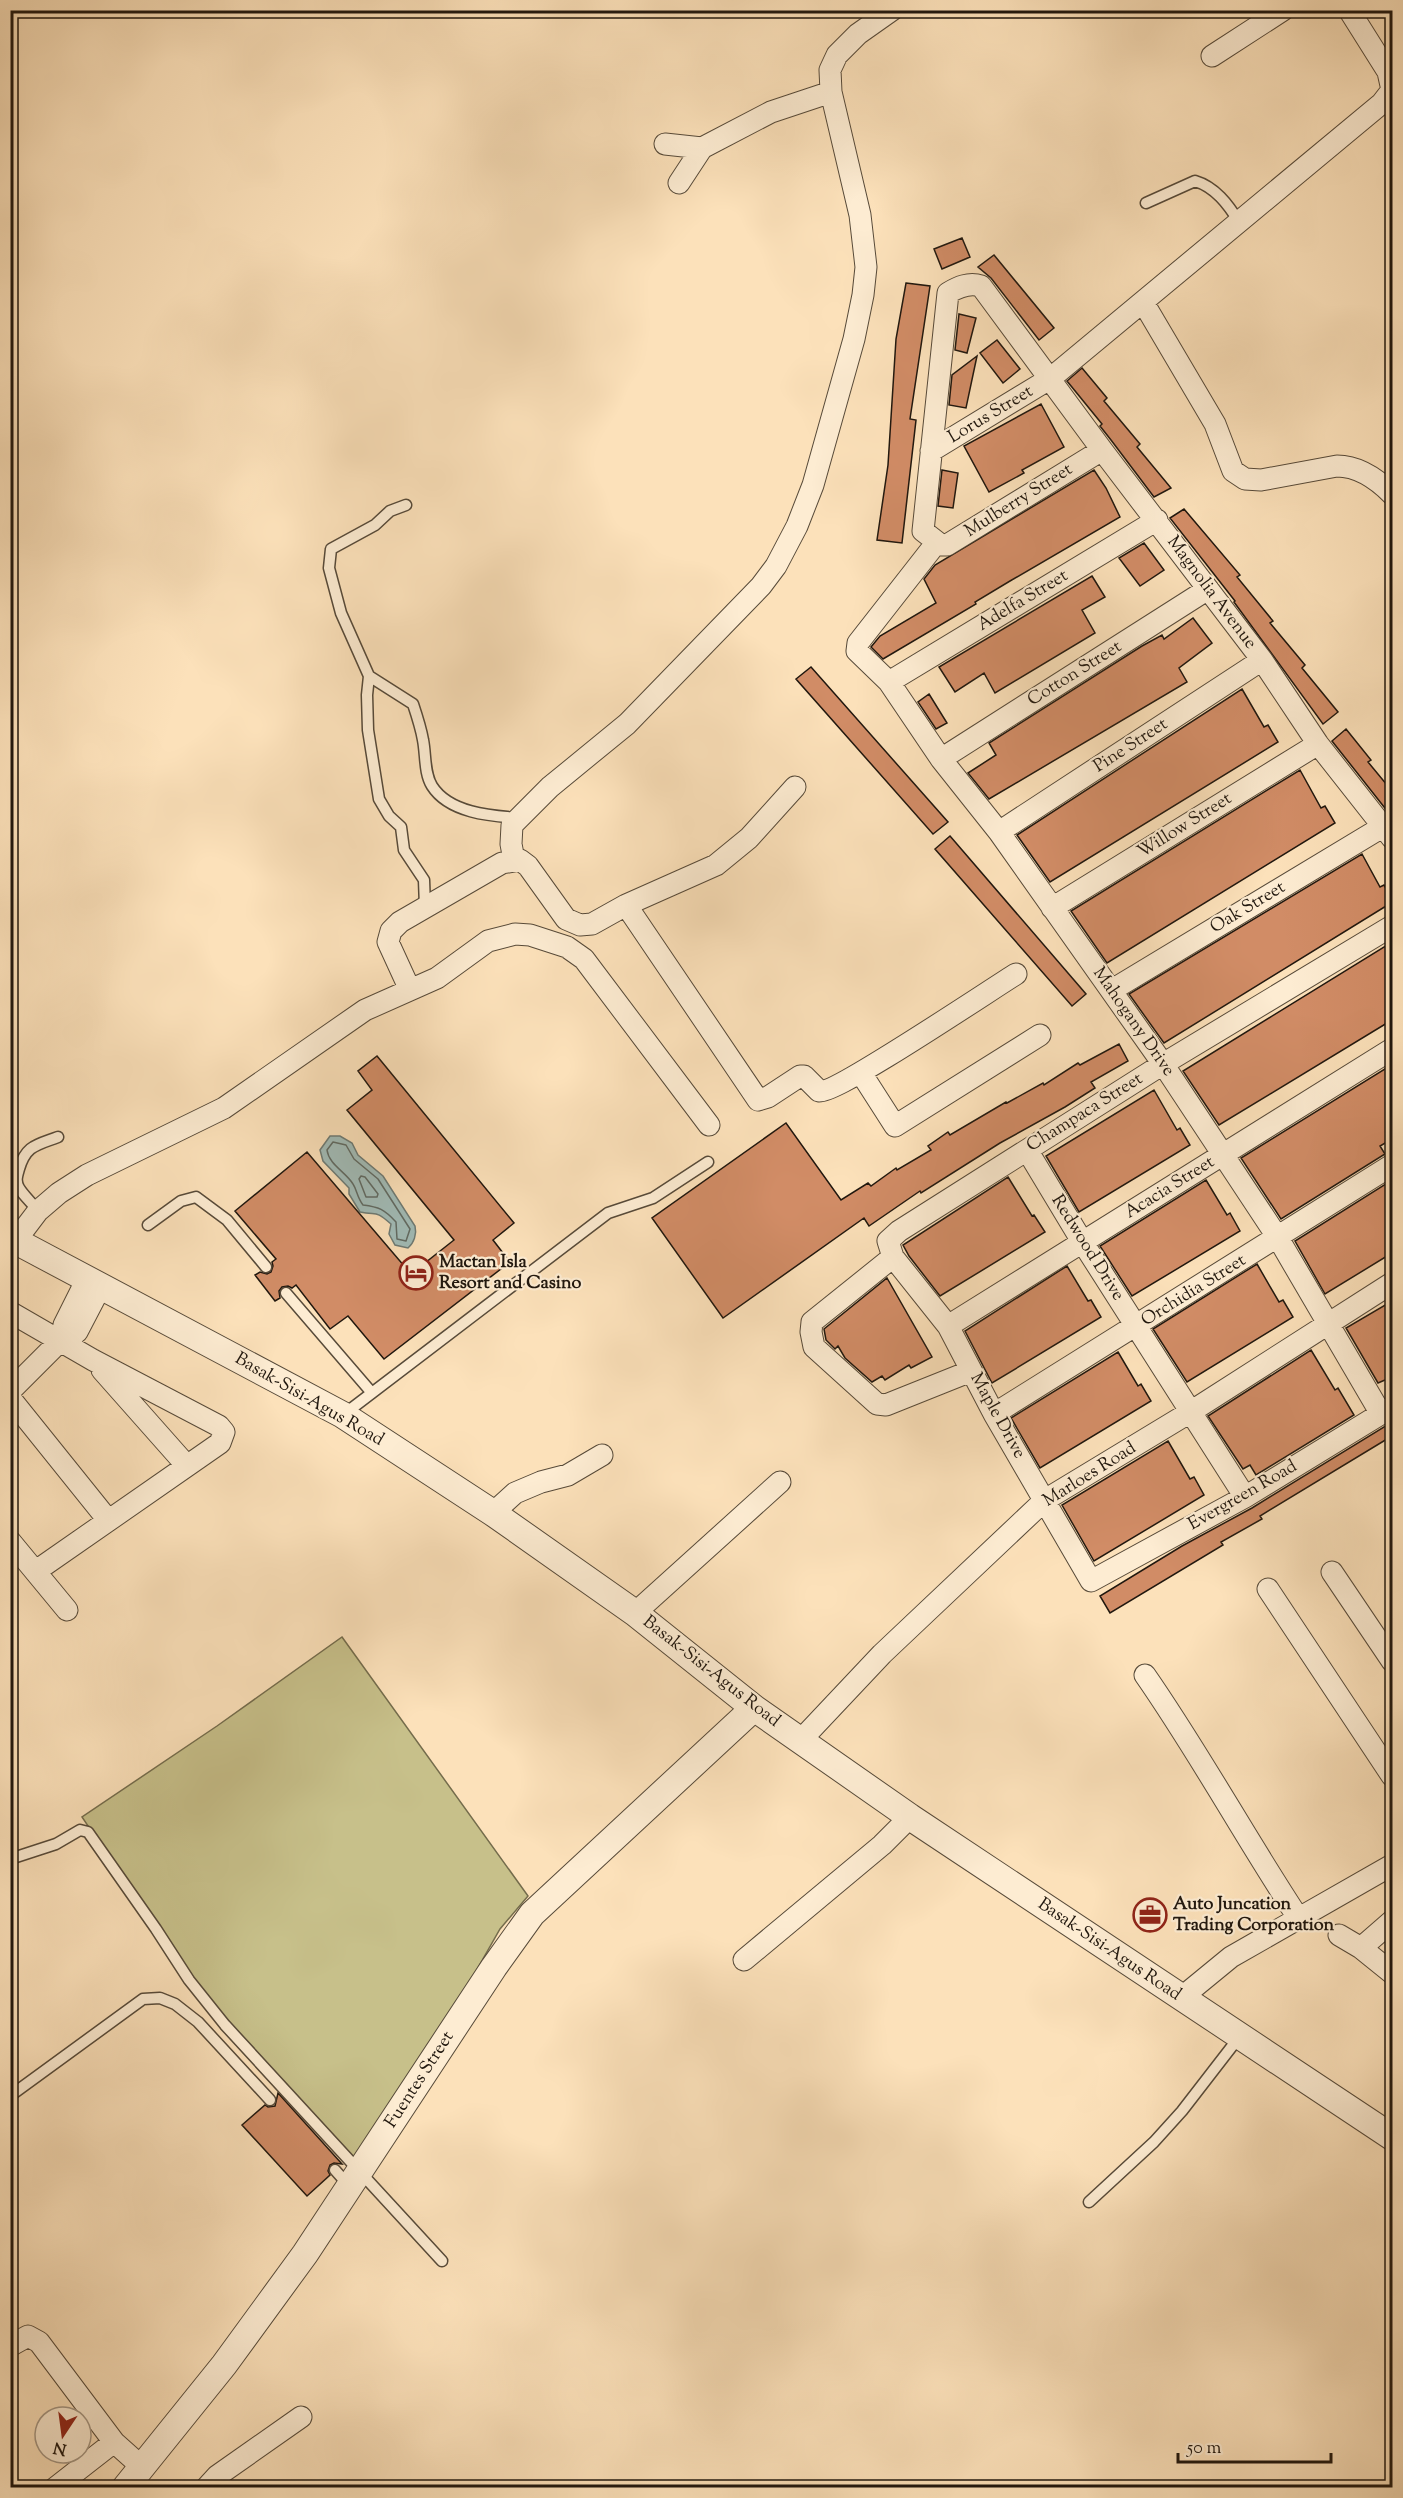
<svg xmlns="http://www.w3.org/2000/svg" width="1403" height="2498" font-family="'Sorts Mill Goudy',serif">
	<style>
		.green { fill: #c7c08a; stroke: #746c4c; stroke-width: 1.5 }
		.water { fill: #a1bcb8; stroke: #6d7a74; stroke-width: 1.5 }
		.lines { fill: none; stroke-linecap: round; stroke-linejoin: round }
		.shore { stroke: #606a63; stroke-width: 1.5 }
		.building { fill: #d18c66; stroke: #20170e; stroke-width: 1.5 }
		.service-casing { stroke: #574a39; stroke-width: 13 }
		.minor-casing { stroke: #574a39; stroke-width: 23 }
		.tertiary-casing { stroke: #574a39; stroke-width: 28 }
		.service { stroke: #fdecd2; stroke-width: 10 }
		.minor { stroke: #fdecd2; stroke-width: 21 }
		.tertiary { stroke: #fdecd2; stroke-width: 26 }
		.labels { text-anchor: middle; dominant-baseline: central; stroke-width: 4.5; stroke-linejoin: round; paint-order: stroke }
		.street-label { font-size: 18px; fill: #20170e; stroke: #fdecd2 }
		.poi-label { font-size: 18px; font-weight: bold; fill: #20170e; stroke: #fdecd2; text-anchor: start }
	</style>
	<rect width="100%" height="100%" fill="#fce1ba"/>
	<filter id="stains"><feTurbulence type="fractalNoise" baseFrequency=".00333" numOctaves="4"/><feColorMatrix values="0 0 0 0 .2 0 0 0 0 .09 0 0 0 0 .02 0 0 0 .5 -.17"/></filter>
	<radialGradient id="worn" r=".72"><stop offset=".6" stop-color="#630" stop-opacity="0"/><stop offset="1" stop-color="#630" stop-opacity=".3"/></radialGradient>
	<path class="green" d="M342,1637L528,1896L500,1929L459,2001L357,2165L242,2039L184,1969L82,1817L217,1726Z"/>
	<path class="water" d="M330,1136H340L352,1143L358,1155L383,1176L415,1226C417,1234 414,1243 408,1248L395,1245L389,1234L391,1224C374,1209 378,1216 360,1212L349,1194V1188L323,1161L320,1150Z"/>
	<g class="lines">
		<path class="shore" d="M333,1142L346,1145L354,1159L378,1179L410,1229L406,1241L397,1239L396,1222C384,1209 379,1207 363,1205C357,1197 357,1190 353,1184C346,1172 329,1165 327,1150Z
			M361,1176L365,1177L378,1194L377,1197H366L359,1179Z"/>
	</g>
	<path class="building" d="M962,238L970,257L942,269L934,249Z
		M994,255L1054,328L1039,340L991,278L978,267Z
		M906,283L930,286L910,419L916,420L902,543L877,540L888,465L896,339Z
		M959,314L976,318L967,353L955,350Z
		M997,340L1020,369L1003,383L980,353Z
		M977,356L966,408L949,405L952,375Z
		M1082,368L1107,398L1104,401L1140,444L1137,447L1171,488L1154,497L1111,440L1100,426L1102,424L1067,381Z
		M1041,404L1064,447L1022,470L1024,473L989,492L964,446Z
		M942,470L958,473L953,508L938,506Z
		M1094,470L1106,488L1120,517L1010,581L975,602L976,604L883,659L871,647L880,636L936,603L924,579L935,565Z
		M1184,509L1240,575L1237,577L1273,621L1270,623L1305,665L1302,668L1338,712L1323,724L1234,602L1235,601L1170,518Z
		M1144,543L1164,570L1140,586L1119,558Z
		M1092,576L1105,597L1082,610L1095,633L995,693L984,673L955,692L939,667Z
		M1193,618L1212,643L1179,668L1187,682L989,799L968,773L996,755L989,743L1142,646L1162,635L1164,639Z
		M811,667L948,822L933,834L796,679Z
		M1242,689L1264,727L1268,725L1278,742L1050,882L1017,835Z
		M929,694L947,723L936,729L918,702Z
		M1346,729L1371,760L1368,762L1392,791V817L1332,741Z
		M1300,770L1321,808L1325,806L1335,823L1107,963L1071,911Z
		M950,836L1086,994L1072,1006L935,849Z
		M1362,854L1380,887L1384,885L1391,897V903L1164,1043L1129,994Z
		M1392,942V1020L1219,1125L1183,1071Z
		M1119,1044L1128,1061L1091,1082L1095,1088L1065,1107L1000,1143L921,1193L920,1191L869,1226L864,1218L723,1318L652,1218L786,1123L841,1200L868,1183L871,1186L896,1168L897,1170L931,1150L928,1146L948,1132L950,1135L1006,1102L1007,1103L1043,1083L1044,1085L1078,1063L1080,1065Z
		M377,1056L514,1223L493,1240L510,1262L384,1359L348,1316L330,1329L296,1285L292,1288L288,1286L282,1287L279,1291L280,1298L275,1301L255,1275L260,1272L267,1274L271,1272L273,1266L272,1262L276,1259L235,1211L307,1152L411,1274L454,1240L347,1110L372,1090L358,1071Z
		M1388,1067L1392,1075V1139L1380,1146L1385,1154L1281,1219L1241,1158Z
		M1154,1090L1177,1130L1180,1128L1190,1145L1079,1212L1046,1156Z
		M1008,1177L1032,1216L1034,1215L1045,1232L940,1296L909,1256L903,1245Z
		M1206,1180L1227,1215L1230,1213L1240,1231L1132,1296L1100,1246Z
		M1392,1180V1253L1325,1294L1295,1241Z
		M1257,1264L1279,1302L1283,1300L1293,1317L1187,1382L1153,1329Z
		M1067,1266L1088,1301L1091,1300L1101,1317L992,1383L965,1331Z
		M887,1278L932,1357L911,1368L909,1365L885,1380L882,1376L872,1382L845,1358L838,1346L835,1349L826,1340L824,1329Z
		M1392,1301V1377L1378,1383L1346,1328Z
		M1311,1350L1335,1390L1338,1388L1354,1415L1256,1475L1250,1465L1243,1469L1208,1416Z
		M1118,1352L1138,1386L1141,1384L1151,1401L1040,1468L1011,1418Z
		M1392,1422V1436L1260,1516L1262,1519L1221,1542L1223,1545L1110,1613L1100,1596L1182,1546L1252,1508Z
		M1168,1441L1190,1479L1194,1477L1204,1495L1094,1561L1062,1505Z
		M278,2093L342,2164L334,2163L330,2165L328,2171L330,2175L307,2196L242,2125L265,2105L268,2107L275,2106Z"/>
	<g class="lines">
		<defs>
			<path id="service" d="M1146,203L1195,181C1215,187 1228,204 1239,222
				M406,505L390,511L375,525L331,549L329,568L341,613L369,676L413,704C417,716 421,728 423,740C426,755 424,773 432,786C449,813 491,816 518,818
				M369,676L367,695L368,730L379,799L389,816L401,827L404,850L424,880L425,907
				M38,1211C32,1203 24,1196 19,1188C15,1181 17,1176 19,1169C26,1145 37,1145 58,1137
				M148,1225L181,1201L196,1197L227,1220L266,1267
				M286,1293L372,1393
				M343,1415L608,1213L653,1198L708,1162
				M10,1859L56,1844L80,1830L88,1832L156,1929L189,1980L225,2025L442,2261
				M10,2096L143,1999L160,1998L175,2004L198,2022L270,2100
				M335,2170L350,2187
				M1089,2202L1154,2142L1182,2111L1240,2036"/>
			<path id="minor" d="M1212,56L1283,10
				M665,144L702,148L771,112L831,92
				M679,183L702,148
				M1143,302L1215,424L1233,471L1245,479L1261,480L1337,466C1359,466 1377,479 1392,494
				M1102,450L947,545H941L923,531L948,293C958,287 969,282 981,286L1102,450L1262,660L1318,744L1392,838
				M931,451L1051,378L1382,103L1392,90L1388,72L1349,10
				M937,542L858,643L857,651L889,682L941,759L999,832L1163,1064L1278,1238L1381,1414
				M889,682L1157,520
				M941,759L1208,589
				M999,832L1262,660
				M514,860L511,844L512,825L550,787L627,724L761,586L776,566L797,526L813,485L854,339L863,295L866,267L860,215L831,92L830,70L837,55L858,34L892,10
				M626,905L758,1100L768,1097L800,1076H804L819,1091C836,1094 990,990 1016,974
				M1052,908L1318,744
				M1392,926L1163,1064L899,1231L888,1241L893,1257L948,1326L994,1414L1091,1581L1245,1497L1392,1407
				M410,990L388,942L391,931L400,922L502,863L520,860L528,866L566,919L580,925L592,924L626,905L716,865L749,838L795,787
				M1112,990L1384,826
				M861,1073L895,1126L1040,1035
				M1027,1150L1083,1243L1245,1497
				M16,1240L38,1211L59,1193L87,1175L224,1108L365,1010L437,978L488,941L515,934L530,935L567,947L584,959L709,1125
				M893,1257L812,1322L811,1332L814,1347L877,1404L886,1405L971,1371
				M10,1312L93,1360L219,1426L224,1432L220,1443L36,1571
				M948,1326L1392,1049
				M61,1340L64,1325L87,1279
				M102,1370L187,1466
				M10,1391L61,1340L77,1332L101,1286
				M10,1398L108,1520
				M994,1414L1392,1165
				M493,1513L515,1493L541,1482L568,1475L602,1455
				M10,1541L67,1610
				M1332,1572L1392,1661
				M1268,1589L1392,1776
				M635,1613L780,1482
				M1145,1675C1200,1754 1246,1839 1299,1919
				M800,1741L882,1654L1045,1500L1192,1411L1392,1283
				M1339,1935L1361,1948L1392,1973
				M1361,1948L1392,1921
				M744,1960L882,1845L910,1817
				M1181,1998L1231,1957L1392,1865
				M10,2346L28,2336L39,2342L114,2442L142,2467
				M55,2488L114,2442
				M206,2488L217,2476L301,2417"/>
			<path id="tertiary" d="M10,1238L343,1415L493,1513L635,1613L754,1708L910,1817L1392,2137
				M125,2488L224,2365L305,2254L494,1967L532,1914L754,1708"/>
		</defs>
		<use href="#service" class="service-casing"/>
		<use href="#minor" class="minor-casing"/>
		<use href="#tertiary" class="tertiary-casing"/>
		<use href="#service" class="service"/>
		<use href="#minor" class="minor"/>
		<use href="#tertiary" class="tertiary"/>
	</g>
	<defs>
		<symbol id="hotel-ring" viewBox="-11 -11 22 22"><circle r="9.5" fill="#fdecd2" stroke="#8f2418" stroke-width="1.5"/><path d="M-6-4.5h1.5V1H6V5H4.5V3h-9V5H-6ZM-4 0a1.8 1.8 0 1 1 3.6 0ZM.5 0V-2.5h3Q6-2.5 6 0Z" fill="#8f2418"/></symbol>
		<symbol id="office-ring" viewBox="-11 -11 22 22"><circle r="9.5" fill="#fdecd2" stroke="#8f2418" stroke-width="1.5"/><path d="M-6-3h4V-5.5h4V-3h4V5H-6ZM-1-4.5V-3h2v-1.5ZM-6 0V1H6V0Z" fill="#8f2418"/></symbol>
	</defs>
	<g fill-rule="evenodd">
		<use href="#hotel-ring" x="397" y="1254" width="38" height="38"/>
		<use href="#office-ring" x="1131" y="1896" width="38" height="38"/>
	</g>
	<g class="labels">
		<g class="street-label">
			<text transform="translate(991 415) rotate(-31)">Lorus Street</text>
			<text transform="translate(1019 501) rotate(-32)">Mulberry Street</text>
			<text transform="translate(1211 593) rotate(53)">Magnolia Avenue</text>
			<text transform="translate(1023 601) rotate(-31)">Adelfa Street</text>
			<text transform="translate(1075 674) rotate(-32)">Cotton Street</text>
			<text transform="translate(1131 746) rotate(-33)">Pine Street</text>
			<text transform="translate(1185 826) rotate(-32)">Willow Street</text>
			<text transform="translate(1248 908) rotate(-31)">Oak Street</text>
			<text transform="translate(1133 1022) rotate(55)">Mahogany Drive</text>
			<text transform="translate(1085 1113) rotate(-32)">Champaca Street</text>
			<text transform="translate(1170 1188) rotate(-32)">Acacia Street</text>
			<text transform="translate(1087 1248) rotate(58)">Redwood Drive</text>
			<text transform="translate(1194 1291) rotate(-32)">Orchidia Street</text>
			<text transform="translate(309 1400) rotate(30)">Basak-Sisi-Agus Road</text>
			<text transform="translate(997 1416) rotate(61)">Maple Drive</text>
			<text transform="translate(1090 1475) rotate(-32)">Marloes Road</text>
			<text transform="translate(1243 1496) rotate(-30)">Evergreen Road</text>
			<text transform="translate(711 1672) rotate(38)">Basak-Sisi-Agus Road</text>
			<text transform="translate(1109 1950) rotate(34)">Basak-Sisi-Agus Road</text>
			<text transform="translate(420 2080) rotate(-57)">Fuentes Street</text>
		</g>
		<g class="poi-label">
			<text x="439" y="1263">Mactan Isla<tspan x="439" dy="21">Resort and Casino</tspan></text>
			<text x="1173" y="1905">Auto Juncation<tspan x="1173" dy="21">Trading Corporation</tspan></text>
		</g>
	</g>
	<rect width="1403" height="2498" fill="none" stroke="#fce1ba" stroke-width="36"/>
	<rect x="12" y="12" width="1379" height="2474" fill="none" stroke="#20170e" stroke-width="3"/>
	<rect x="18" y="18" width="1367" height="2462" fill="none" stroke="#20170e" stroke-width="1.5"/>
	<g transform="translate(63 2435) rotate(193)"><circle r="28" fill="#fdecd2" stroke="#a59784" stroke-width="1.5"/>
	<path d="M0-4.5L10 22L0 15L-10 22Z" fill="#8f2418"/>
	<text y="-9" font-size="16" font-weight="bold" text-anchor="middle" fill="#20170e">N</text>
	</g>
	<path d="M1178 2453v9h153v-9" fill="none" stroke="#20170e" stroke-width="3"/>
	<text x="1187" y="2453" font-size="18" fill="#20170e" stroke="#fdecd2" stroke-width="4.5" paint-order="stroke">50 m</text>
	<rect width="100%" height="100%" filter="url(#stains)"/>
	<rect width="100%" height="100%" fill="url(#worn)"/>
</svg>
